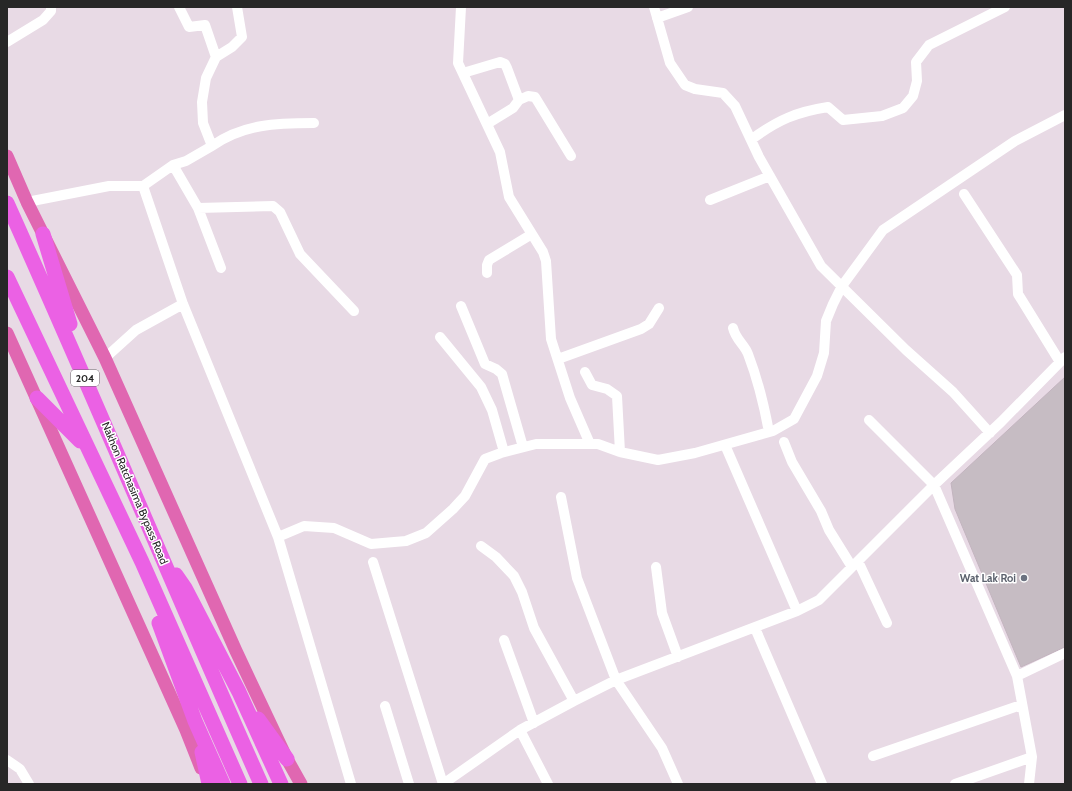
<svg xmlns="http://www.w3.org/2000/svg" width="1072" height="791" font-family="Cabin,sans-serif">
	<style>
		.building { fill: #c6bcc3; stroke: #c3b4bf }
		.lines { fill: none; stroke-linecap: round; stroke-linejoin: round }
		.minor { stroke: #fff; stroke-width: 10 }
		.major { stroke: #e067b1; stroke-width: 13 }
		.highway { stroke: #eb61e4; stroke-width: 15 }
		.worship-dot { fill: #6b7280; stroke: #fff; stroke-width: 1.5 }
		.labels { text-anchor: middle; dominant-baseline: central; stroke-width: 3; stroke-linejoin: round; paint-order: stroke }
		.shield { fill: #fff; stroke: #686868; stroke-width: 1 }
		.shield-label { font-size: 10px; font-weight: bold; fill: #272727 }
		.street-label { font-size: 11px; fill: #272727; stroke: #fff }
		.worship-label { font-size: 11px; font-weight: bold; fill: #5b616d; stroke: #fff; text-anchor: end }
	</style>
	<rect width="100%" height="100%" fill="#e8dae5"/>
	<path class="building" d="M1065,377V647L1021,667L955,509L951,483Z"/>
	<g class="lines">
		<path class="minor" d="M179,7L189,27L205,25L216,57
			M461,7L458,63L500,152L509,197L543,252L546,261L551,339L570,398L590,444
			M654,7L670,63L685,85L695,89L723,93L735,106L759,157L821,266L906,350L953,392L990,433
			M657,18L688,7
			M7,42L43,20L51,11V7
			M463,73L500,62L505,64L507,68L519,100L513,108L487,124
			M519,100L528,96L535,97L571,156
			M752,139C778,120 796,112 828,107L843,120L882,116L903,108L913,96L917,81L916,62L929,45L1005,7
			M212,146C243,124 277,123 314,123
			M173,165L198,208L273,206L280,212L300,254L354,311
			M143,186L183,304L278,537L351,784
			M964,194L1017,275L1018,294L1060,362
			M710,200L770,176
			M27,202L109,186H143L173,165L186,161L212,146L203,123L202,102L206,78L216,57L232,47L242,37L237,7
			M198,208L221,268
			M487,273V265L489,260L532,234
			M461,306L485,364L496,369L502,374L523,447
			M733,328C736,340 744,344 748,354C758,380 764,405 769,432
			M440,337L481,387L492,410L504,452
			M105,358L136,330L183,304
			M558,359L641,329L649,324L659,308
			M585,372L592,385L607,389L617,396L620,452
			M869,420L934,485L1017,676L1032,757L1029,784
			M784,442L792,462L821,511L829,530L852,567
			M725,445L797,611
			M561,497L577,578L616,680L662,748L678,784
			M278,537L304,526L334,528L371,544L406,541L426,533L453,509L465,496L485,459L501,453L536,444H598L620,452L658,460L695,453L773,431L794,419L817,376L824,353L826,321L833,304L842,286L883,230L1015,141L1065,115
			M481,546L496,557L514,576L522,592L534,628L574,701
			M858,561L887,623
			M373,562L443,784
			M656,567L662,613L678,657
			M755,628L822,784
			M504,640L534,723
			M1017,676L1065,653
			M385,706L409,784
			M520,730L548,784
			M873,756L1021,705
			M7,760L20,769L29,784
			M443,784L520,730L574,701L616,680L797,611L819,600L934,485L1001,422L1065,357
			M955,784L1032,757"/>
		<path class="major" d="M7,156L27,202L105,358L236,651L287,759L301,784
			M7,333L186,730L201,768"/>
		<path class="highway" d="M7,203C94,396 175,591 261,784
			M43,234L70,324
			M7,277L142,562L240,784
			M37,398L80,441
			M176,575L185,588L239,692L281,784
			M159,623L195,721L223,784
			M258,719L287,759
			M202,752L209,784"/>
	</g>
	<circle class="worship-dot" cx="1024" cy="578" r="4"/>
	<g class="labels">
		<rect class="shield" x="71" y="370" width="28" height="16" rx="3"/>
		<g class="shield-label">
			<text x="85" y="378">204</text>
		</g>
		<g class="street-label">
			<text transform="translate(135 493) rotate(67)">Nakhon Ratchasima Bypass Road</text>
		</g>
		<g class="worship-label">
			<text x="1016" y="578">Wat Lak Roi</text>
		</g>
	</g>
	<rect width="1072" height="791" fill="none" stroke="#272727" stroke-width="16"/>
</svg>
